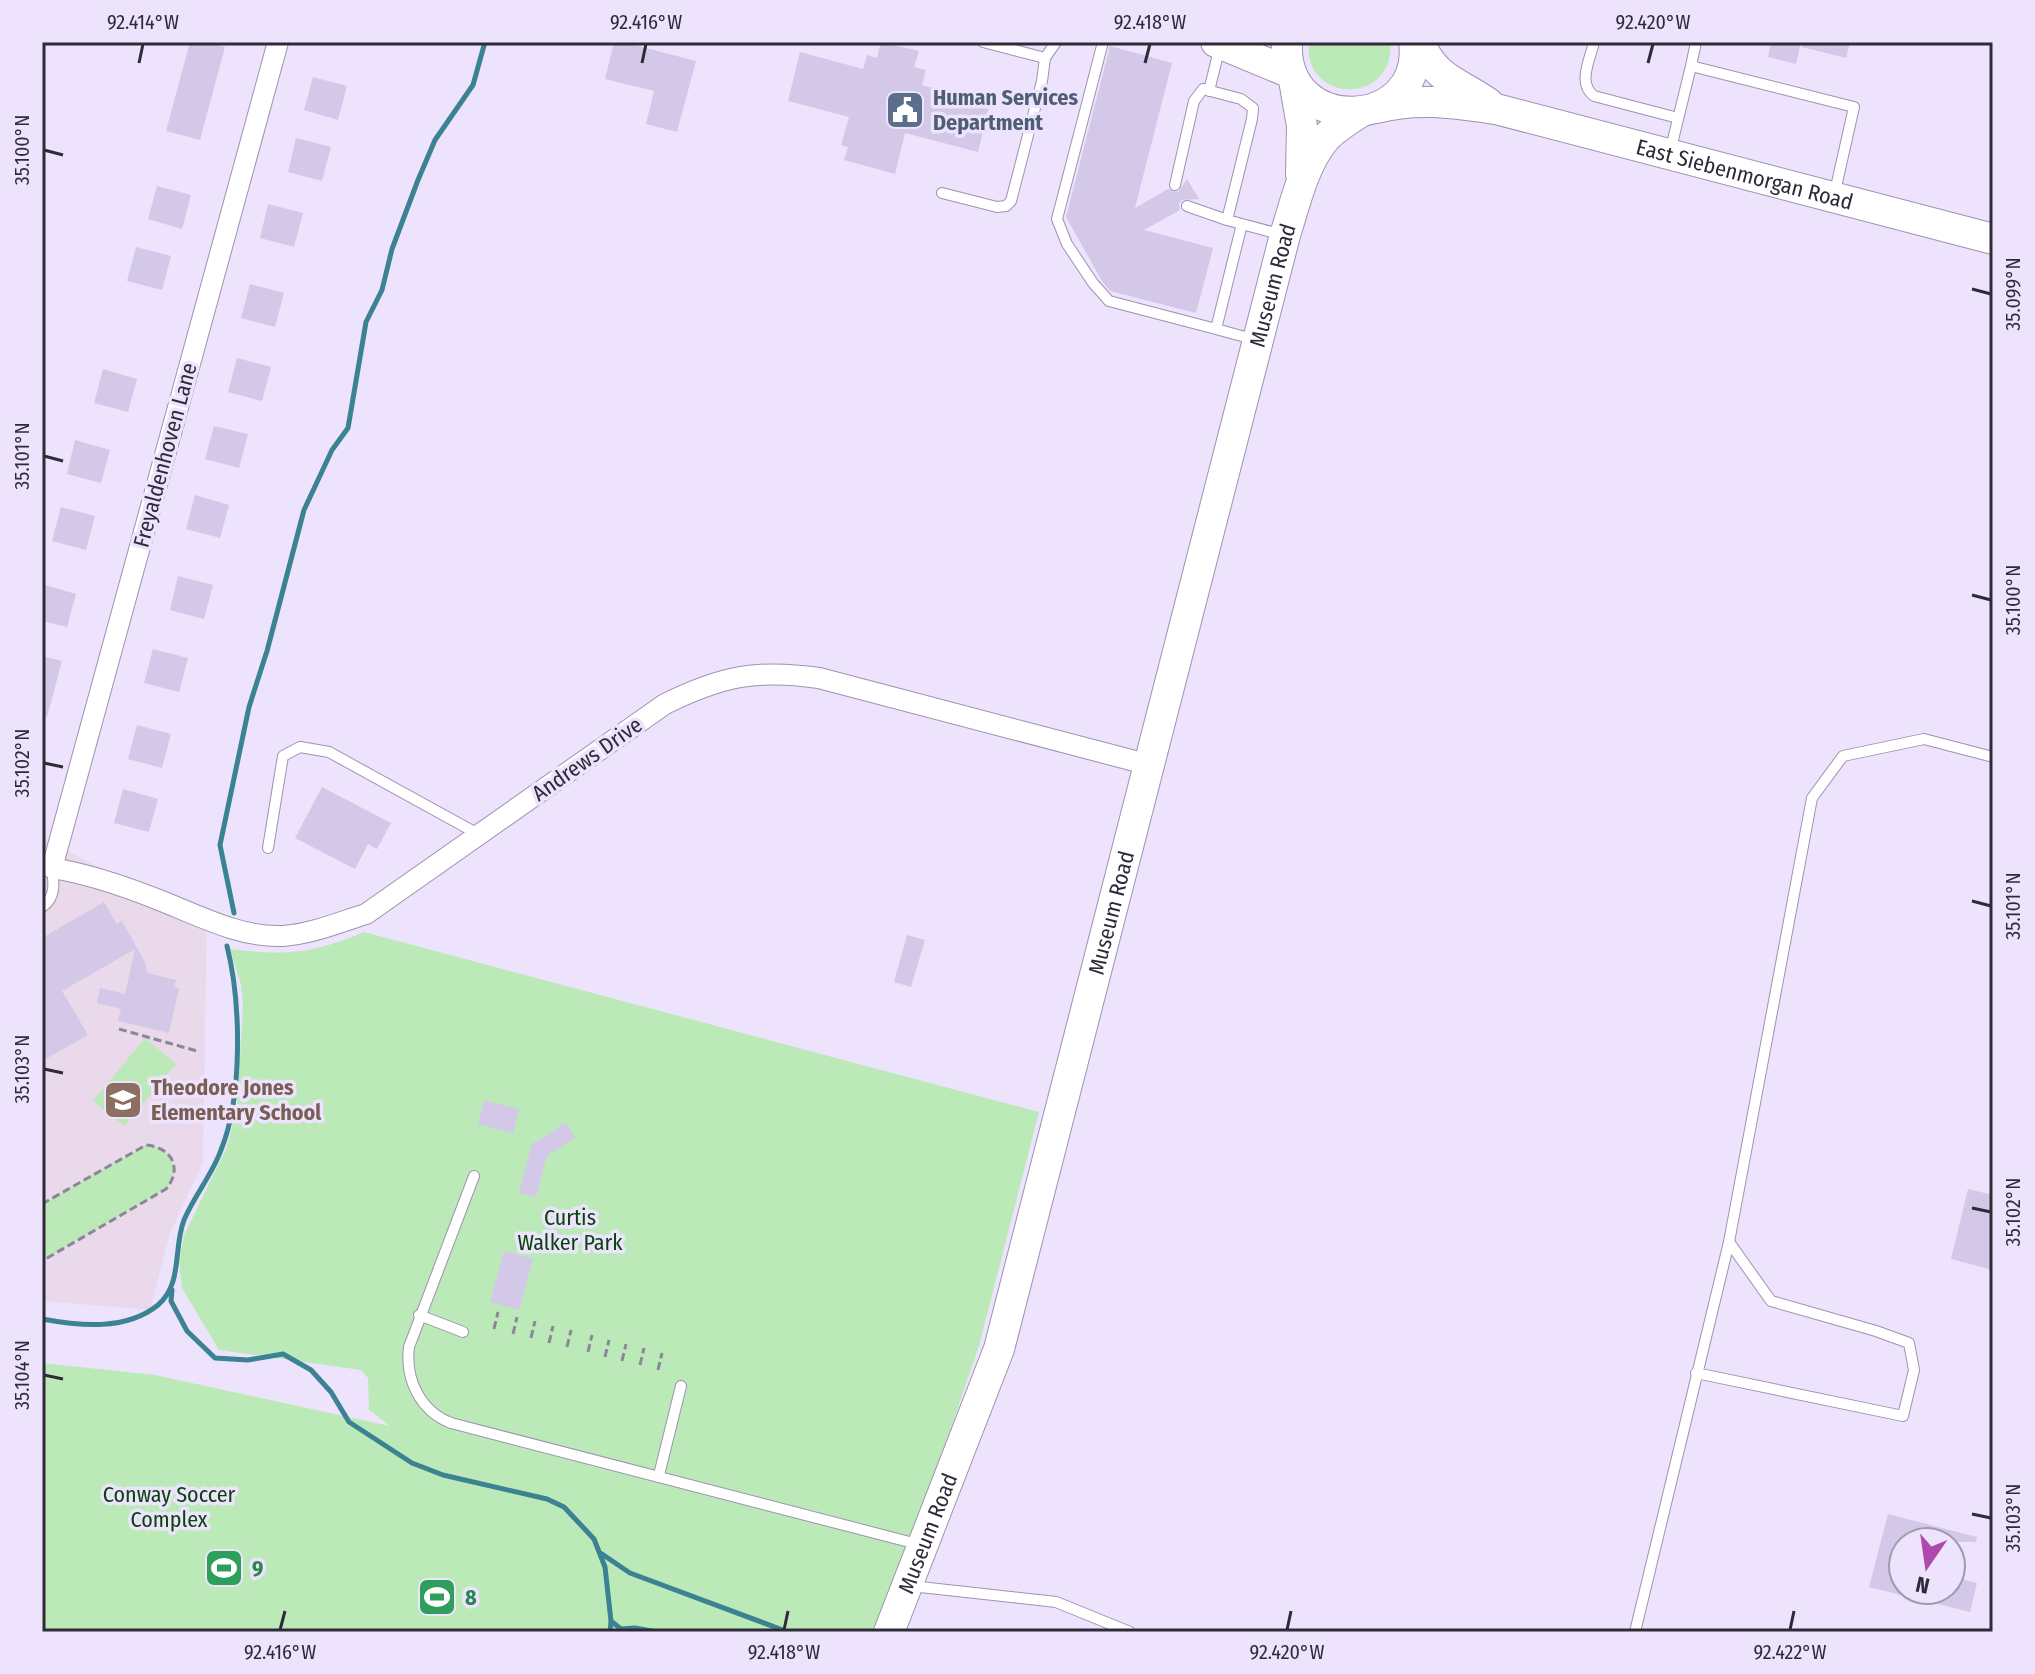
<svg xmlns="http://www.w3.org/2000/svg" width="2035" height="1674" font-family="'Fira Sans Condensed',sans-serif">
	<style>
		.education { fill: #e9d9eb }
		.green { fill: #bbeab8 }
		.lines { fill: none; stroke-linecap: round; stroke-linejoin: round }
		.stream { stroke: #3b8293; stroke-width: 5 }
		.building { fill: #d3c8e7 }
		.lane-casing { stroke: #9e92b0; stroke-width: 12 }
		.street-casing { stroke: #9e92b0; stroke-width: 22 }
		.secondary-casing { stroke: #9e92b0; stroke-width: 32 }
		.path { stroke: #8d8699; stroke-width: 3; stroke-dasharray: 8 4; stroke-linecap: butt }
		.lane { stroke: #fff; stroke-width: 10 }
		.street { stroke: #fff; stroke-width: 20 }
		.secondary { stroke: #fff; stroke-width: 30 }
		.ticks { fill: none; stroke: #2f2a37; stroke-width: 3 }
		.labels { text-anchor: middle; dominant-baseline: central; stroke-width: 7; stroke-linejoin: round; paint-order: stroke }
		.service-label { font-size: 22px; font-weight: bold; fill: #4e5e75; stroke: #ede3fd; text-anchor: start }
		.street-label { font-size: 22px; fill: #2f2a37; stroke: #ede3fd }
		.education-label { font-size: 22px; font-weight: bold; fill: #785e54; stroke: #ede3fd; text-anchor: start }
		.park-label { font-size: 22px; fill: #09430c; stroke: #ede3fd }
		.leisure-label { font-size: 22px; font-weight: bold; fill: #27864d; stroke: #ede3fd; text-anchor: start }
		.neatline { fill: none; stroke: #2f2a37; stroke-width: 3 }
		.ticks-label { font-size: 20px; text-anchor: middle; fill: #2f2a37 }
	</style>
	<rect width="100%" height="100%" fill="#ede3fd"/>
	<path class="education" d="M42,838L96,866L207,909L203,1163L170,1233L150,1310L42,1301Z"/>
	<path class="green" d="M1309,42H1390C1396,106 1302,104 1309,42Z
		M364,932L1039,1112L979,1346L942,1454L873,1632H42V1363L155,1375L390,1426L369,1410L368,1378L361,1370L219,1350L182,1288L179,1261L184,1235L227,1147L237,1107L243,1005L241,985L230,949C285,956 312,954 364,932Z
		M145,1038L176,1064L124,1126L93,1101Z
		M146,1145C172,1147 183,1169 166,1189L42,1261V1204Z"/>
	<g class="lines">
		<path class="stream" d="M234,913L220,845L249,707L267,651L304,510L332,450L348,428L366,322L382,290L392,249L418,180L435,140L473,85L485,42
			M172,1290L171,1301L187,1331L215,1358L248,1360L283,1354L311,1370L331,1392L349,1422L412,1463L443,1475L547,1499L564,1507L594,1539L605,1567L611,1621L610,1632
			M42,1319C80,1326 126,1331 158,1305C183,1284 173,1248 184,1220C194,1196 212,1175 221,1150C243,1096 241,1002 227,946
			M602,1554L630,1573L788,1632
			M611,1621L621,1629L635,1628L657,1632"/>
	</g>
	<path class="building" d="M190,42H207L225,47L200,140L166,131Z
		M614,42H623L696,61L677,132L646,124L654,91L605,79Z
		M881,42L919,51L914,67L926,70L922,85L990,103L978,152L905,133L895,174L844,160L848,147L841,145L849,117L788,101L800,52L863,69L867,55L877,58Z
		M1771,42H1801L1796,64L1768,57Z
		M1802,42H1850L1846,58L1802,47Z
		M1110,46L1172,63L1135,208L1168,189L1178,192L1187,179L1199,199L1182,200L1179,204L1180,210L1144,230L1213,248L1196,313L1110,291L1102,281L1066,217Z
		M313,77L347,86L338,120L304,110Z
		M296,138L331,147L322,181L288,172Z
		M157,186L191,195L182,229L148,219Z
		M268,204L303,213L294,247L260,238Z
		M136,247L171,256L162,290L127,281Z
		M250,284L284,293L275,327L241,318Z
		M237,358L271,367L262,401L228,392Z
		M103,369L137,379L128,412L94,403Z
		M214,426L248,434L239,468L205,459Z
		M75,440L110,450L101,483L67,474Z
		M195,495L229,505L220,538L186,529Z
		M61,507L95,516L86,550L52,541Z
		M178,576L213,585L204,619L170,610Z
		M42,584L76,594L67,627L42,621Z
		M153,649L188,658L179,692L144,683Z
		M42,656L62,661L47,717H42Z
		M137,725L171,734L162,768L128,759Z
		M322,787L391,823L377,849L368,844L355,869L295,838Z
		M123,789L158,799L149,832L114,823Z
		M104,902L117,924L122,921L145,962L147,973L176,980L174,987L179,988L169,1033L118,1021L121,1009L97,1003L100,988L125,994L135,949L62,991L88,1035L42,1061V938Z
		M907,935L925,940L911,987L894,982Z
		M484,1100L519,1109L513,1133L478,1124Z
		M566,1123L575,1138L547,1155L536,1197L519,1193L532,1144Z
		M1968,1189L1993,1195V1270L1951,1259Z
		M504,1251L533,1259L519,1310L490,1302Z
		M1888,1514L1977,1537L1976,1542H1903V1590H1951V1576L1977,1583L1970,1612L1869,1587Z"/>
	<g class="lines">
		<defs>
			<path id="lane" d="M983,42L1045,58L1056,42
				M1103,42L1057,219L1067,244L1093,283L1109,301L1216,329
				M1594,42C1590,60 1577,83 1594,96L1678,118
				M1691,66L1696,42
				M1209,91L1220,46
				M1670,152L1691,66L1854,107L1834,196
				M1175,185L1194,101L1203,89L1241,99L1253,108L1252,119L1227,220L1283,235
				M942,193L997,207L1006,206L1011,201L1042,81L1045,58
				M1187,206L1227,220
				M1242,224L1216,329L1256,340
				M268,848L283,756L300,747L329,752L478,834
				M42,868H52C54,883 56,898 42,907
				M474,1176L409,1347C405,1379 420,1411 451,1423L921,1545
				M419,1315L463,1332
				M1696,1373L1903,1416L1914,1370L1909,1343L1876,1331L1771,1301L1729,1242
				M659,1475L681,1386
				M911,1586L1056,1602L1130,1632
				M1635,1632L1729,1242L1812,798L1843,756L1924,739L1993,757"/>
			<path id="street" d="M278,42L52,868C89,874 124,886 159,900C198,915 240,938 283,936C312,934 340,922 366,914L665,704C722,676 756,669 819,678L1150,765"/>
			<g id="secondary">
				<path d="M1216,42L1291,73"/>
				<path d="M1287,42C1282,139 1426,131 1414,42"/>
				<path d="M1419,42C1437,81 1455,80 1488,103"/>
				<path d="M1294,80L1302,126L1301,174"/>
				<path id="s1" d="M1376,108C1417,97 1454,103 1496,109L1993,239"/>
				<path id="s2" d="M889,1632L999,1349L1285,235C1295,204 1303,166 1324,140C1333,129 1347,121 1359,113"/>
			</g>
		</defs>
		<use href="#lane" class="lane-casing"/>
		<use href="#street" class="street-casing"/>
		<use href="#secondary" class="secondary-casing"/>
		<path class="path" d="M119,1029L197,1051
			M42,1204L146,1145C172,1147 183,1169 166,1189L42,1261
			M494,1329L498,1312
			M513,1334L517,1317
			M531,1338L535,1321
			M549,1343L553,1326
			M567,1347L571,1330
			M588,1352L592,1335
			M605,1357L609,1340
			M622,1361L626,1344
			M640,1365L644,1348
			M658,1370L662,1353"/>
		<use href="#lane" class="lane"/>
		<use href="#street" class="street"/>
		<use href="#secondary" class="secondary"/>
	</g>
	<path class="ticks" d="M139,63L143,44M642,63L646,44M1145,63L1150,44M1648,63L1653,44M44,150L63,155M1972,289L1991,294M44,456L63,461M1972,595L1991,600M44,763L63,767M1972,901L1991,906M44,1069L63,1073M1972,1208L1991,1212M44,1375L63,1379M1972,1514L1991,1518M280,1630L285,1611M784,1630L788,1611M1287,1630L1291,1611M1790,1630L1794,1611"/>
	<defs>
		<symbol id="civic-square" viewBox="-11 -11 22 22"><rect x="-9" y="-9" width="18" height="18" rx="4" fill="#5c6f8a" stroke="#ede3fd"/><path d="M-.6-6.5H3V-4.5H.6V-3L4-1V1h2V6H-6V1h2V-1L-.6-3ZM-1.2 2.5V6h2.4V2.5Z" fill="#fff"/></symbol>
		<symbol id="school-square" viewBox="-11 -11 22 22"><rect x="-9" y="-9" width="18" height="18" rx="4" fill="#8d6e63" stroke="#ede3fd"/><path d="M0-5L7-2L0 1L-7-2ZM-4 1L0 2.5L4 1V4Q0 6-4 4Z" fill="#fff"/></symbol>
		<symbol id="stadium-square" viewBox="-11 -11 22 22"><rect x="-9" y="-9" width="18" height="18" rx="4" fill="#2e9e5b" stroke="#ede3fd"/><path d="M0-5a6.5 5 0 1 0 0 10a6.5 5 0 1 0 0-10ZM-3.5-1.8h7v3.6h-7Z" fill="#fff"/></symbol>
	</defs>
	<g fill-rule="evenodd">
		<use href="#civic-square" x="883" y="88" width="44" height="44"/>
		<use href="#school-square" x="101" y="1078" width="44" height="44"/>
		<use href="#stadium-square" x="202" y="1546" width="44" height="44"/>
		<use href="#stadium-square" x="415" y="1575" width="44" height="44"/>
	</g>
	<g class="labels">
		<g class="service-label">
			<text x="933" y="97">Human Services<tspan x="933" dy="25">Department</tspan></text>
		</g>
		<g class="street-label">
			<text stroke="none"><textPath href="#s1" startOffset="378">East Siebenmorgan Road</textPath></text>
			<text stroke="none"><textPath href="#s2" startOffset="1402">Museum Road</textPath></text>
			<text transform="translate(165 455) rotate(-75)">Freyaldenhoven Lane</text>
			<text transform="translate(587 759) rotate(-35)">Andrews Drive</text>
			<text stroke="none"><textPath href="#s2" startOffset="754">Museum Road</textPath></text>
			<text stroke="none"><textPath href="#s2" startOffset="106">Museum Road</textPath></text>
		</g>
		<g class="education-label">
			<text x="151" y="1087">Theodore Jones<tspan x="151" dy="25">Elementary School</tspan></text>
		</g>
		<g class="park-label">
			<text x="570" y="1217">Curtis<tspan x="570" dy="25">Walker Park</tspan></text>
			<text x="169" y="1494">Conway Soccer<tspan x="169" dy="25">Complex</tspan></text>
		</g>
		<g class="leisure-label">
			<text x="252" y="1568">9</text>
			<text x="465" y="1597">8</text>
		</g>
	</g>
	<rect width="2035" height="1674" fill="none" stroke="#ede3fd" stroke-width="88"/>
	<g transform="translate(1927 1566) rotate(193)"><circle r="38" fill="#ede3fd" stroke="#a199ae" stroke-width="2"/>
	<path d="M0-6L14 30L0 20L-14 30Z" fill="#af49ad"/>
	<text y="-12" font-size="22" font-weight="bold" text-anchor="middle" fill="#2f2a37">N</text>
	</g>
	<rect x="44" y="44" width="1947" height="1586" class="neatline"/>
	<g class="ticks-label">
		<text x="143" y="29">92.414°W</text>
		<text x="646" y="29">92.416°W</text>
		<text x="1150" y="29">92.418°W</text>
		<text x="1653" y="29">92.420°W</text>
		<text transform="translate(22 150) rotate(-90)" y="7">35.100°N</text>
		<text transform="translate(2013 294) rotate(-90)" y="7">35.099°N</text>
		<text transform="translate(22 456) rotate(-90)" y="7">35.101°N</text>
		<text transform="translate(2013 600) rotate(-90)" y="7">35.100°N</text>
		<text transform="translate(22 763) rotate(-90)" y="7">35.102°N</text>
		<text transform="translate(2013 906) rotate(-90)" y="7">35.101°N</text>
		<text transform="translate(22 1069) rotate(-90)" y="7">35.103°N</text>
		<text transform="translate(2013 1212) rotate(-90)" y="7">35.102°N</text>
		<text transform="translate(22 1375) rotate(-90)" y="7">35.104°N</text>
		<text transform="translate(2013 1518) rotate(-90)" y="7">35.103°N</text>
		<text x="280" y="1659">92.416°W</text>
		<text x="784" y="1659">92.418°W</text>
		<text x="1287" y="1659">92.420°W</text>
		<text x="1790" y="1659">92.422°W</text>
	</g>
</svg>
